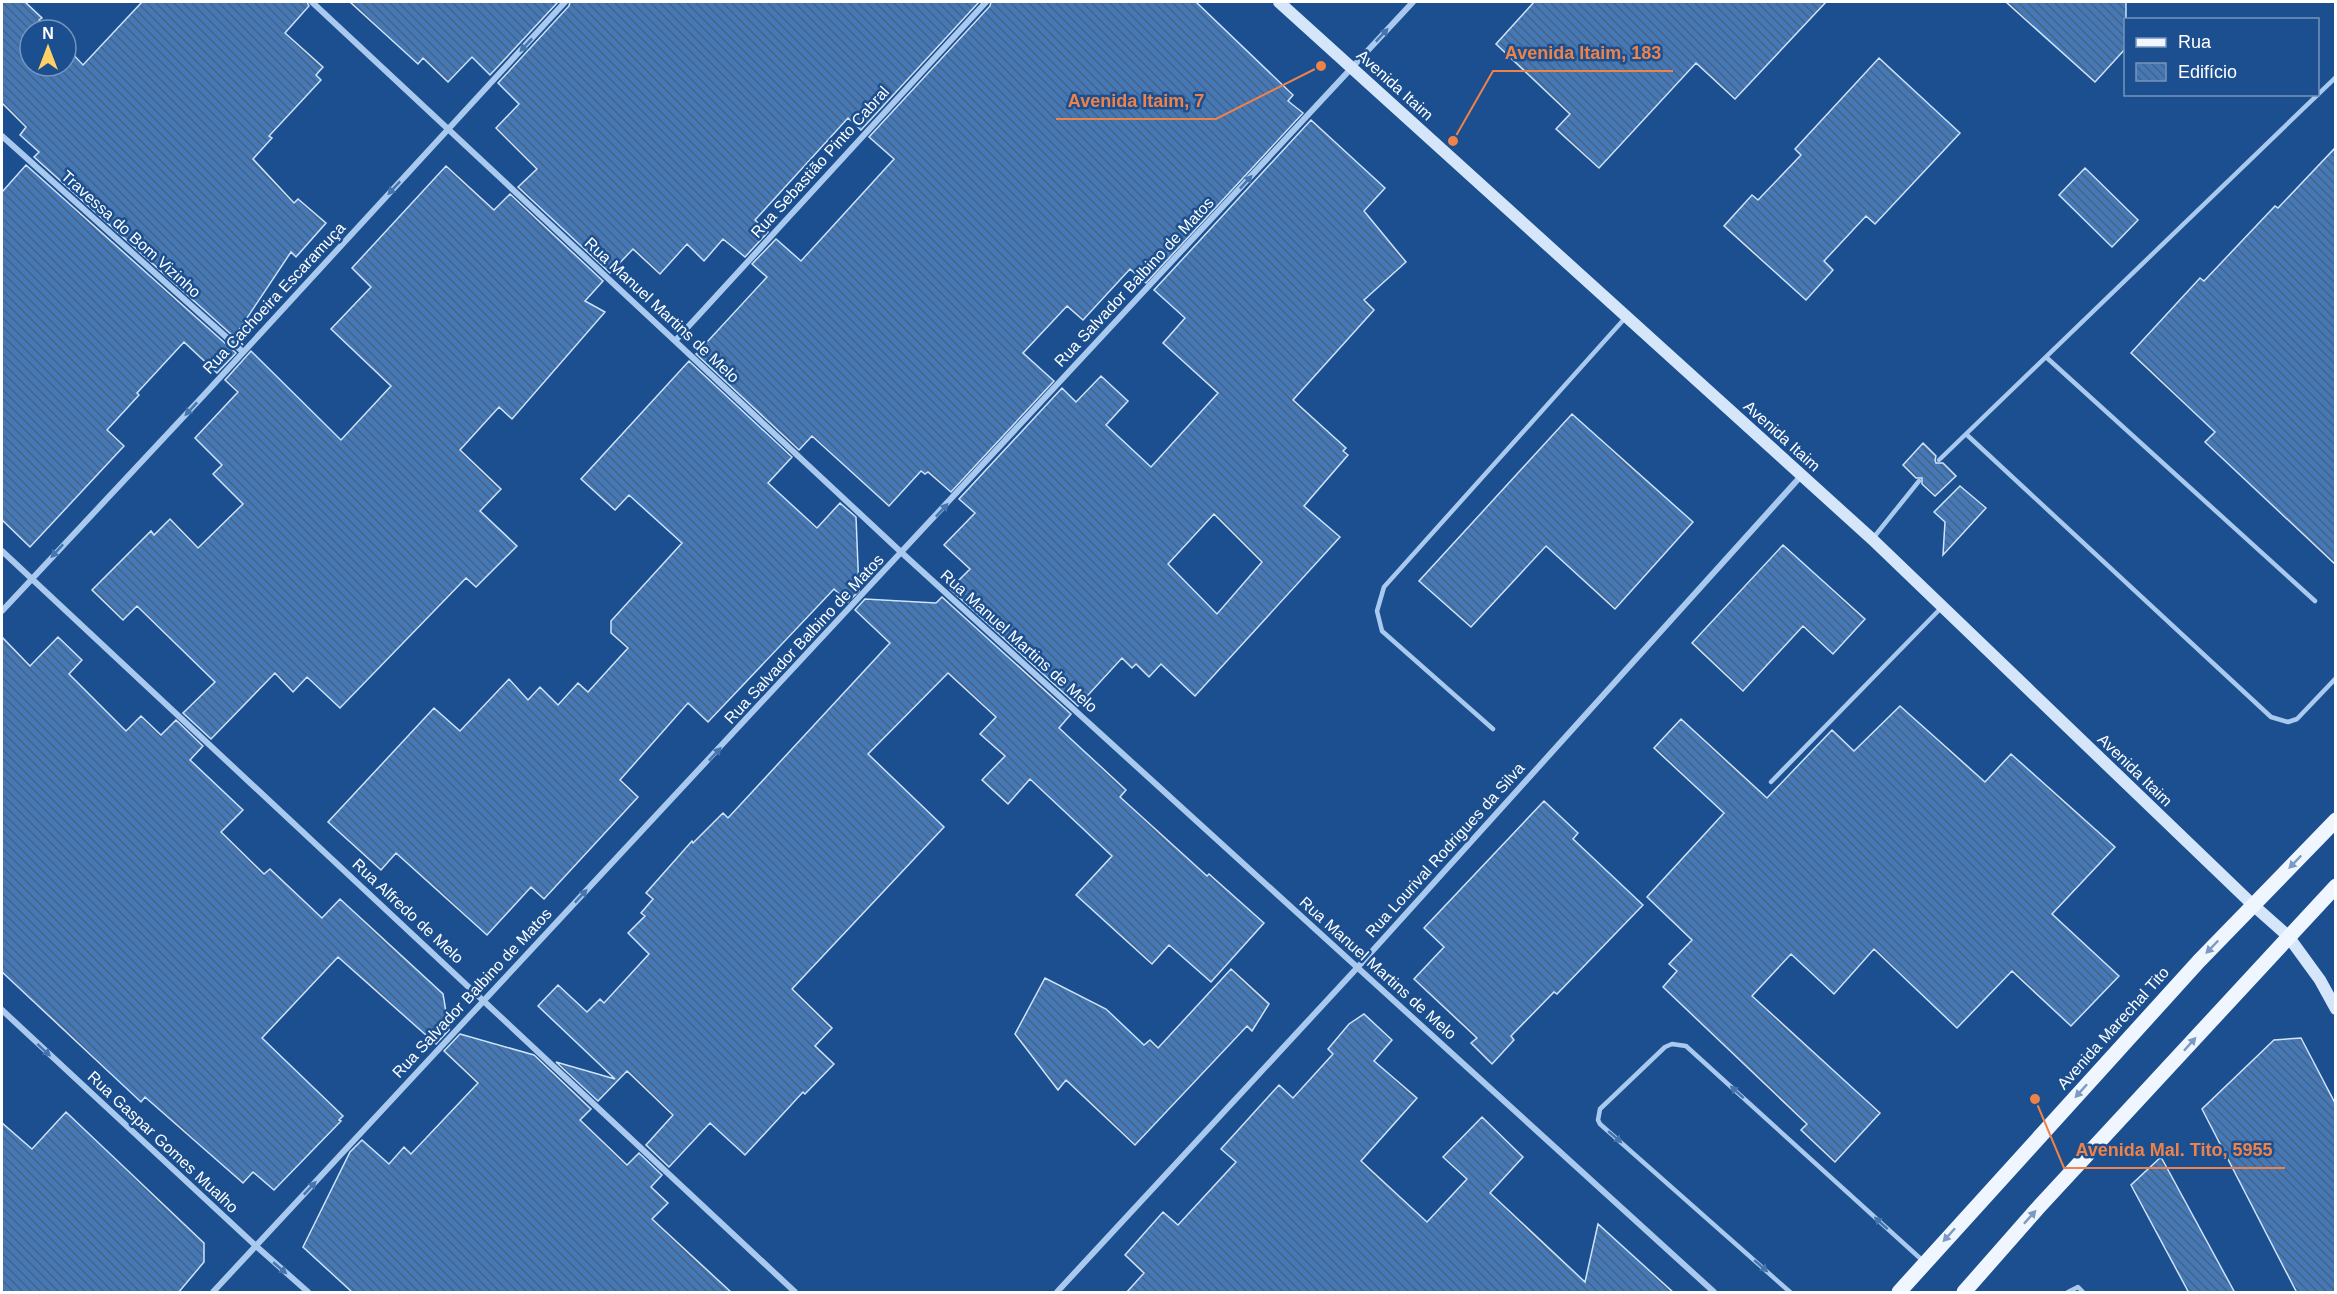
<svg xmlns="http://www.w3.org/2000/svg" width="2337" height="1294" font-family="Arial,sans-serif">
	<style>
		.building { fill: url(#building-back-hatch); stroke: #cfe3fa; stroke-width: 1.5; fill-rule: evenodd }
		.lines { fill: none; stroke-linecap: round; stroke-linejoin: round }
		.lane { stroke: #a9c9ee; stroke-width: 4.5 }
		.street { stroke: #a9c9ee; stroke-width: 6 }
		.secondary { stroke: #d6e6fa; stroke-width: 12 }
		.primary { stroke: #f0f6ff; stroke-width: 15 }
		.oneway { fill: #4674ac }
		.oneway2 { fill: #7b9ac1 }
		.labels { text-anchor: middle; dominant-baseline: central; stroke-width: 5; stroke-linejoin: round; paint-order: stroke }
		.street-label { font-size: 16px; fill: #fff; stroke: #1b4f8f }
		.leader { fill: none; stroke: #ee8249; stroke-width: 2 }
		.callout-dot { fill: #ee8249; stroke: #1b4f8f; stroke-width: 2 }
		.callout-label { font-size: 18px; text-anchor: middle; font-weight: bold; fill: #ee8249; stroke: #1b4f8f; stroke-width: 5; stroke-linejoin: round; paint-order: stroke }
	</style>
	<defs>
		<pattern id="building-back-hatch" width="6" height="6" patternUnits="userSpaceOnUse" patternTransform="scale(1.5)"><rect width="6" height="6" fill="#4478b7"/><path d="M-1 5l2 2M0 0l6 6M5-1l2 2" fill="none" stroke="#486282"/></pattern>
	</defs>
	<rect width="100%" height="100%" fill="#1b4f8f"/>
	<path class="building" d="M2,2H25L42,18L39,20L49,30H30V66H66V47L83,65L142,2H307L309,6L285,33L323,67L316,75L321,80L269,136L272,138L253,159L294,203L298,199L326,223L296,257L291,252L235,336L243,345L34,157L39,152L20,135L26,127L2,103Z
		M350,2H558L490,75L472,57L448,82L423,58L418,64Z
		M570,2H979L861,130L848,118L755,220L768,232L745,257L723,239L704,261L687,244L660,274L633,249L610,273L518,187L537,169L496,128L519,104L498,83L569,6Z
		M991,2H1196L1293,95L1288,101L1303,113L1146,283L1130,269L1083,320L1067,306L1023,353L1054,381L951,492L928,472L925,474L921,471L889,506L812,436L799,450L696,354L767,277L752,264L776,239L801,261L894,159L869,137L990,6Z
		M1534,2H1826L1735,99L1696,63L1599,168L1556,129L1570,114L1496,44Z
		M2006,2H2126V48L2095,82Z
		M1879,58L1960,133L1875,224L1866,216L1824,261L1833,270L1806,300L1724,226L1752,195L1758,200L1801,155L1795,149Z
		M1311,120L1385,188L1364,211L1406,262L1364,300L1374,310L1293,400L1346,448L1343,451L1348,455L1304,506L1340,537L1195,696L1161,664L1149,677L1136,664L1132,668L1122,658L1078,706L950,589L970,569L944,545L975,513L959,499L1062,388L1076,402L1101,376L1128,401L1106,425L1151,467L1218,393L1163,343L1185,318L1154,290ZM1214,514L1262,562L1217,614L1168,564Z
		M2336,147V565L2205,442L2215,432L2131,353L2200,278L2204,281L2275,206L2278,208Z
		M26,165L236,353L217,373L184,342L137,393L139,395L107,430L124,446L30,547L2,520V192Z
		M446,166L494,210L510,194L603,281L585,301L605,312L512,419L499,407L460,450L501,489L480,511L517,546L476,587L466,578L340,708L307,677L293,692L275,673L211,739L183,713L215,682L137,606L123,620L92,590L151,531L154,535L170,519L198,548L243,504L213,474L222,465L195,438L238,392L225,380L251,351L341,440L391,386L331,329L371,287L352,268Z
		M2085,168L2138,220L2112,247L2059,195Z
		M689,361L792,457L768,483L817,528L840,503L856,517L859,591L848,602L834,589L708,722L688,703L620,780L638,797L544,899L531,887L487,935L396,853L381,870L328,822L434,708L460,731L509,679L528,700L540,687L558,705L578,683L588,692L628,648L611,633V621L682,543L629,495L615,510L581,479Z
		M1572,414L1693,522L1615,609L1546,546L1471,627L1419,581Z
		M1923,443L1936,456L1935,460L1936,463H1943L1956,476L1935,496L1922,484V478H1916L1903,465Z
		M1960,486L1986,508L1943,555L1945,522L1934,512Z
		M1783,545L1865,619L1833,654L1803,626L1743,691L1692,643Z
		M942,597L1071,714L1059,728L1126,790L1120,797L1207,876L1209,874L1264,923L1211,982L1169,945L1152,964L1076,895L1112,856L1030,779L1008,804L982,780L1005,756L980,734L996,717L948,673L868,754L944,827L792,989L832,1028L815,1046L834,1064L805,1094L803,1092L745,1155L710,1123L669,1167L646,1145L673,1115L627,1071L598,1101L556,1062L615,1079L538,1006L558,985L587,1012L600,999L604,1003L649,954L628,933L645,916L641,913L653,899L646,893L692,841L693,843L723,813L728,818L890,643L855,610L865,599L936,603Z
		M2,637L30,666L58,637L82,660L69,674L126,731L141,716L161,735L176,720L203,746L190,760L243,810L221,832L264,874L270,869L322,918L340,899L443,994L449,1030L436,1044L338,957L262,1038L343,1116L339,1120L341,1121L274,1190L253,1172L243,1183L145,1097L141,1102L2,972Z
		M1900,706L1985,782L2011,754L2115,847L2052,914L2119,976L2071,1026L2012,971L1957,1028L1874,949L1834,994L1791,954L1752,996L1880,1113L1835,1162L1801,1130L1807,1124L1663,987L1677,971L1669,964L1692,940L1647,897L1724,813L1654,748L1681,719L1767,798L1832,730L1854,751Z
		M1544,801L1578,833L1573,839L1643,905L1557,994L1554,992L1511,1036L1514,1040L1492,1064L1471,1043L1477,1038L1414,979L1444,947L1424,928Z
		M1231,969L1269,1004L1252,1031L1247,1026L1135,1145L1066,1080L1058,1090L1015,1034L1045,978L1106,1009L1144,1045L1150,1040L1158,1048Z
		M1364,1014L1392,1040L1374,1061L1417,1098L1361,1161L1427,1222L1467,1179L1443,1157L1482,1117L1523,1157L1490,1193L1585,1282L1598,1224L1674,1293H1126L1144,1273L1125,1255L1163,1212L1178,1225L1236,1162L1221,1149L1279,1085L1293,1098L1333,1054L1328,1049L1349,1024Z
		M460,1034L534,1055L591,1109L580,1120L627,1165L639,1153L662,1175L651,1187L668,1203L652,1219L732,1293H353L303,1247L350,1152L362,1140L389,1164L404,1147L411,1154L478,1083L444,1051Z
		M2301,1038L2336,1105V1293H2297L2202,1109L2274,1040Z
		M66,1112L204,1243V1262L178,1293H2V1123L32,1149Z
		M2161,1157L2235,1293H2189L2131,1185Z"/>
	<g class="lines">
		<path class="lane" d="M2046,357L2315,601
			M1966,434L2271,717L2288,722L2297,719L2336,678
			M1939,460L2336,77
			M1874,537L1919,481
			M1493,729L1382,631L1377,611L1384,587L1626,317
			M1771,782L1942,607
			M1790,1292L1600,1124L1598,1120L1600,1109L1665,1047L1672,1044L1686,1046L1922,1260
			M2068,1292L2078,1287L2083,1292"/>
		<path class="street" d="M312,2L902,553L1714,1292
			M2,136L243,352
			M675,341L986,2
			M2,551L795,1292
			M2,611L203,396L565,2
			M2,1010L256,1246L308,1292
			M213,1292C612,861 1015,433 1413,2
			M1057,1292L1357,968L1801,476"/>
		<path class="secondary" d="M1279,2L1872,539L2253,905L2288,936L2320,980L2336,1009"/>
		<path class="primary" d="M1899,1292L2199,961L2336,820
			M1964,1292L2037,1209L2336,886"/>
	</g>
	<defs><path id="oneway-solid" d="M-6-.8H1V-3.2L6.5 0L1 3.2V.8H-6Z" transform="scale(1.5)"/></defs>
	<g class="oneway">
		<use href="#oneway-solid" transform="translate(1382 35) rotate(-47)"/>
		<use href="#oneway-solid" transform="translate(526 45) rotate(133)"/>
		<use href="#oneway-solid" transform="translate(1246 182) rotate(-47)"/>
		<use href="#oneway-solid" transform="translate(394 188) rotate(133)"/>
		<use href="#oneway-solid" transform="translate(191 409) rotate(133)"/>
		<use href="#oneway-solid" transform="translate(942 510) rotate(-47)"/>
		<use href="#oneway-solid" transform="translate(57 551) rotate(133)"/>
		<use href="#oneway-solid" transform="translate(715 754) rotate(-47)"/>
		<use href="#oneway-solid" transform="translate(581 896) rotate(-47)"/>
		<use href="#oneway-solid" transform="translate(44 1050) rotate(43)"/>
		<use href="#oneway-solid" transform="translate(1737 1092) rotate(-138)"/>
		<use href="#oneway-solid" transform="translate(1615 1137) rotate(41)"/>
		<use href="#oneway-solid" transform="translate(310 1188) rotate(-47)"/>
		<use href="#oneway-solid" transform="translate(1881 1223) rotate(-138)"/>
		<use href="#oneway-solid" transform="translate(1761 1266) rotate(41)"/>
		<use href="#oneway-solid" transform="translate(280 1268) rotate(41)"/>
	</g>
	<g class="oneway2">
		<use href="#oneway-solid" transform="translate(2295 862) rotate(134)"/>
		<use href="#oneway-solid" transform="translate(2212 947) rotate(134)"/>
		<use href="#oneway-solid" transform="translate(2190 1044) rotate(-48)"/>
		<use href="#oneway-solid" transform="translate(2081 1091) rotate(132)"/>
		<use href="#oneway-solid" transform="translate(2030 1217) rotate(-48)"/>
		<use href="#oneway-solid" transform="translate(1949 1235) rotate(132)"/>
	</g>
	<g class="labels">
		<g class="street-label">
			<text transform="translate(1395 85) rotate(42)">Avenida Itaim</text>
			<text transform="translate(820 162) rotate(-48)">Rua Sebastião Pinto Cabral</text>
			<text transform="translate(131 234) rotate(42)">Travessa do Bom Vizinho</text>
			<text transform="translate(1134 282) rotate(-47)">Rua Salvador Balbino de Matos</text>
			<text transform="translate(274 298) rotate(-47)">Rua Cachoeira Escaramuça</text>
			<text transform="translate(662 310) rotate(43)">Rua Manuel Martins de Melo</text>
			<text transform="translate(1782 436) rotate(42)">Avenida Itaim</text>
			<text transform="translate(804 639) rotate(-47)">Rua Salvador Balbino de Matos</text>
			<text transform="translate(1019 641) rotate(42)">Rua Manuel Martins de Melo</text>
			<text transform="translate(2135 770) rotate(44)">Avenida Itaim</text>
			<text transform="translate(1445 850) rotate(-48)">Rua Lourival Rodrigues da Silva</text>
			<text transform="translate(408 911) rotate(43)">Rua Alfredo de Melo</text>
			<text transform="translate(1378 968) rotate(42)">Rua Manuel Martins de Melo</text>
			<text transform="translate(472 993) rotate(-47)">Rua Salvador Balbino de Matos</text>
			<text transform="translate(2113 1028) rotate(-48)">Avenida Marechal Tito</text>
			<text transform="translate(163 1142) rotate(43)">Rua Gaspar Gomes Mualho</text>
		</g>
	</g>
	<path class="leader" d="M1453 141L1493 71H1673M1321 66L1216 119H1056M2035 1099L2064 1168H2285"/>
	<g class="callout-dot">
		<circle cx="1453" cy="141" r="6"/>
		<circle cx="1321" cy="66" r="6"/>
		<circle cx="2035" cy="1099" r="6"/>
	</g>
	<g class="callout-label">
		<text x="1583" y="59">Avenida Itaim, 183</text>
		<text x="1136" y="107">Avenida Itaim, 7</text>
		<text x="2174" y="1156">Avenida Mal. Tito, 5955</text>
	</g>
	<rect width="2337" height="1294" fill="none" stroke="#ffffff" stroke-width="6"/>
	<rect x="2124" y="18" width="195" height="78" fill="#1b4f8f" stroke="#7695bc" stroke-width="1.5"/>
	<rect x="2136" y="38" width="30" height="9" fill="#f0f6ff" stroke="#7695bc" stroke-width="1.5"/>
	<text x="2178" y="48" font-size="18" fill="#ffffff">Rua</text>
	<rect x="2136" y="63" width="30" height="18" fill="url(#building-back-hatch)" stroke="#7695bc" stroke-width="1.5"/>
	<text x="2178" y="78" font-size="18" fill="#ffffff">Edifício</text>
	<g transform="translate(48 48)"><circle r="28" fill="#1b4f8f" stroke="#7695bc" stroke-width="1.5"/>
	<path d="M0-4.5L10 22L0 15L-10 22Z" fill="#ffd166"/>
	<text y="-9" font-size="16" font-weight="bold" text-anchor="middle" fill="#ffffff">N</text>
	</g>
</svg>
